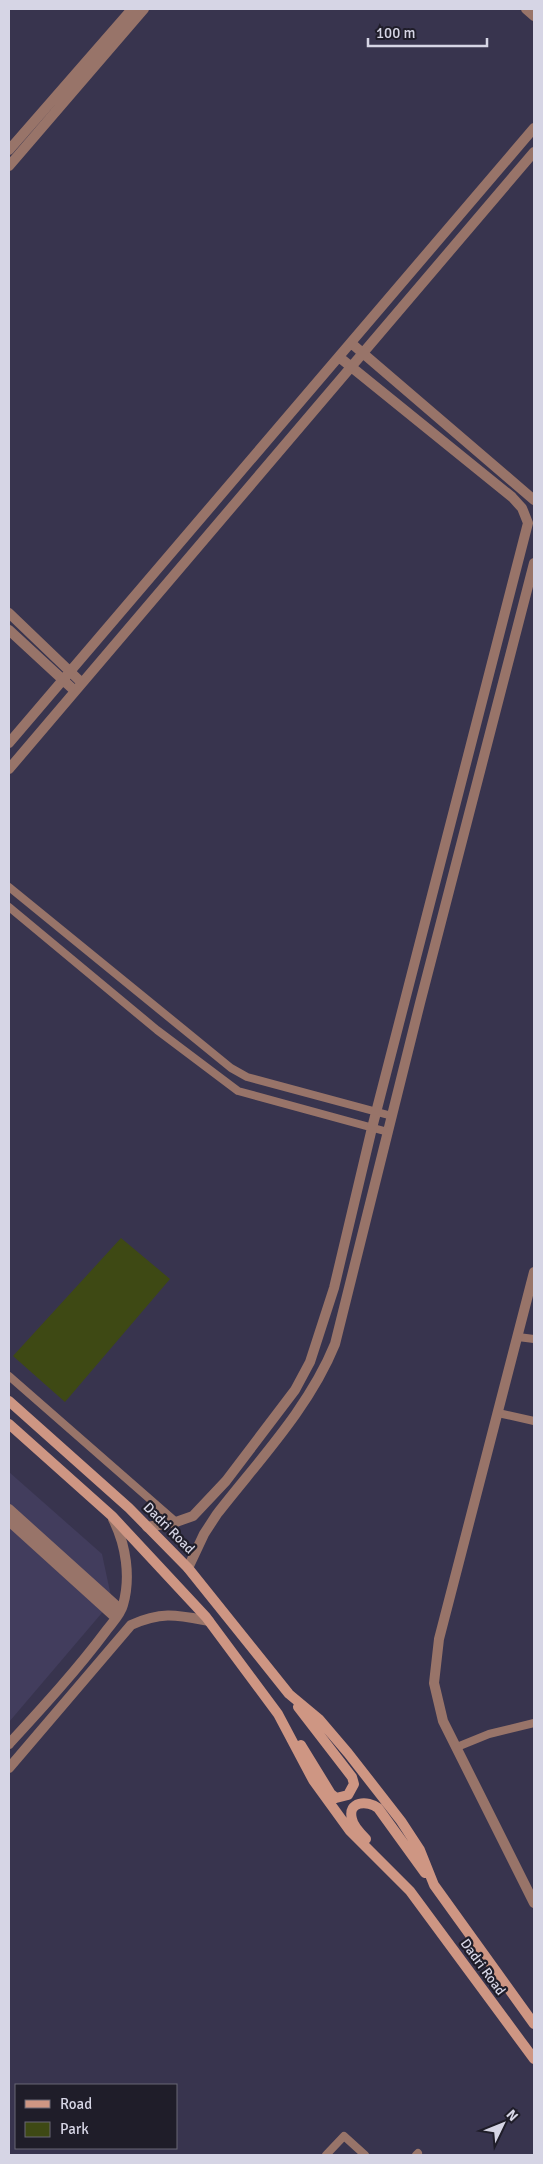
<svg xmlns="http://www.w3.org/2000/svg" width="543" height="2164" font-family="Signika,sans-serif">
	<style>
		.built { fill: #423d5d }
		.green { fill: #3e4914 }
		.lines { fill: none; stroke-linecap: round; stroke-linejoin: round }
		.minor { stroke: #987469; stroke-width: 8 }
		.tertiary { stroke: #987469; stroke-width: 10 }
		.secondary { stroke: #ce9683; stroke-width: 10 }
		.labels { text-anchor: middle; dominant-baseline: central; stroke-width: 4.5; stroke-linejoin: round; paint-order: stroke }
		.street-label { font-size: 14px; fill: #d6d5e5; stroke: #1f1d29 }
	</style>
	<rect width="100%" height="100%" fill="#38344e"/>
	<path class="built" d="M9,1472L102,1554L112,1601L9,1722Z"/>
	<path class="green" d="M121,1238L170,1279L65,1402L13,1356Z"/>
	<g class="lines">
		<path class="minor" d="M9,887L231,1068L247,1077L392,1116
			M9,907L157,1030L238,1091L388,1132
			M518,1337L534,1339
			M9,1376L176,1522
			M498,1413L534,1421
			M457,1747L489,1734L534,1723
			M326,2155L344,2136L365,2155
			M416,2155L418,2153"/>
		<path class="tertiary" d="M526,9L534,16
			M9,150L132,9
			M9,166L144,9
			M351,343L534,500
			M9,613L82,683
			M9,630L75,691
			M9,743L534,128
			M9,769L534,152
			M534,1272L439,1639L434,1683L443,1721L534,1903
			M9,1509L121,1610
			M9,1521L116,1618
			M147,1527L176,1522L193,1516L226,1481L295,1390L310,1362L334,1288L372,1128L528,523L522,508L512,497L339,357
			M188,1568L204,1534L217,1514C259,1460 309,1408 335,1344L420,1003L534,563
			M9,1744C42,1708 77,1670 106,1631C112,1623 121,1614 123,1605C131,1577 126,1545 113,1519
			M9,1768L131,1625C162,1611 177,1615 209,1621"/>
		<path class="secondary" d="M9,1401L129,1508L188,1568L289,1694L319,1719L348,1753L401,1821L420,1850L434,1885L534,2024
			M9,1424L112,1516L206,1617L278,1714L313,1780L350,1831L410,1891L534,2059
			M298,1707L352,1777L354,1784L348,1795L336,1798L331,1794L301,1745
			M366,1839C361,1834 353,1826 352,1819C347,1801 368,1800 378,1808L425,1873"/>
	</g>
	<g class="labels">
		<g class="street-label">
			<text transform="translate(169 1528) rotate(45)">Dadri Road</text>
			<text transform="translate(483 1967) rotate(54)">Dadri Road</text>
		</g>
	</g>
	<rect width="543" height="2164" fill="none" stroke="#d6d5e5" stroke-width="20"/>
	<rect x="15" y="2084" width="162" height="65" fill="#1f1d29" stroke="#686774"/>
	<rect x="25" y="2100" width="25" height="8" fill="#ce9683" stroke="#686774"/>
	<text x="60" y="2109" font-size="15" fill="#d6d5e5">Road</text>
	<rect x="25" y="2122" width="25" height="15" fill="#3e4914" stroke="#686774"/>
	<text x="60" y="2134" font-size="15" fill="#d6d5e5">Park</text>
	<g transform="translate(503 2124) rotate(47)" stroke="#1f1d29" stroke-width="4" paint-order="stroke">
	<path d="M0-4L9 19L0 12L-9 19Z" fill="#d6d5e5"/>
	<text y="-8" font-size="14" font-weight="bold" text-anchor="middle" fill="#d6d5e5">N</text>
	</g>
	<path d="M368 38v8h119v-8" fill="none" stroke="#d6d5e5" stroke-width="2.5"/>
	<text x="376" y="38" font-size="15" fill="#d6d5e5" stroke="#1f1d29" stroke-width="4" paint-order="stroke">100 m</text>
</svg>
